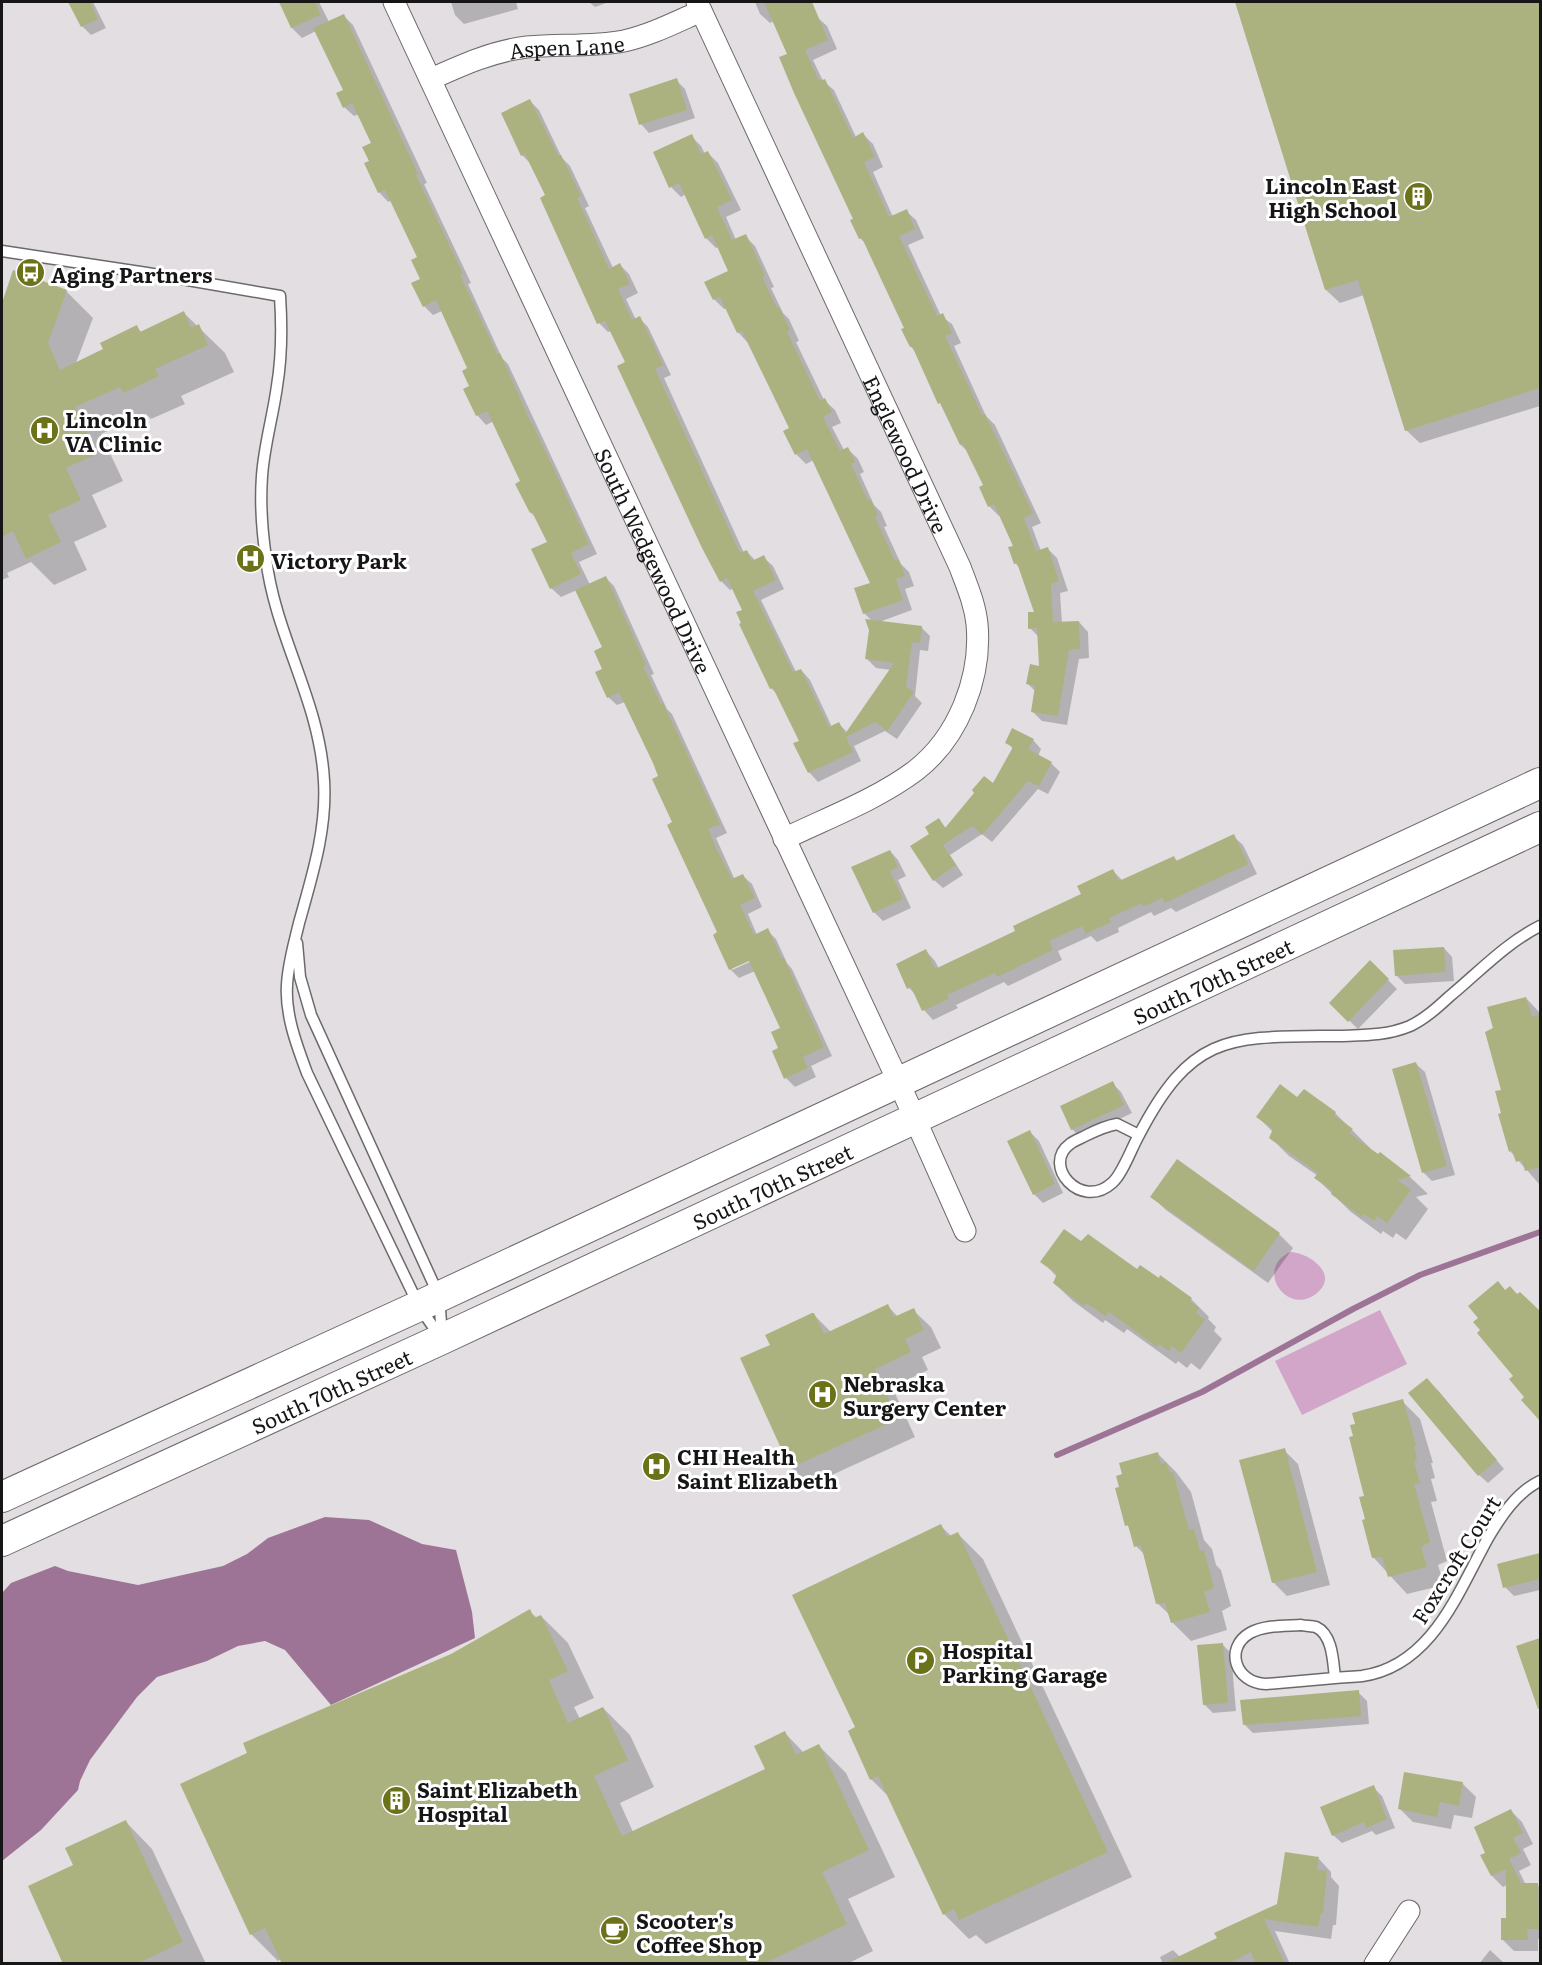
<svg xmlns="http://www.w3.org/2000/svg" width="1542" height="1965" font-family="Literata,serif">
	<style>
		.green { fill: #d1a6c8 }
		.water { fill: #9e7496 }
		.shadow { fill: #0003; fill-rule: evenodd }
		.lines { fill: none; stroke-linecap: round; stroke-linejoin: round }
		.stream { stroke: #9e7496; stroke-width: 6 }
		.building { fill: #acb27f }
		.lane-casing { stroke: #6c696c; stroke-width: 13 }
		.street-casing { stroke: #6c696c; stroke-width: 23 }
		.secondary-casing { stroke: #6c696c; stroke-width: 32 }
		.lane { stroke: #fff; stroke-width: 10 }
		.street { stroke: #fff; stroke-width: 21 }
		.secondary { stroke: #fff; stroke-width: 30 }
		.labels { text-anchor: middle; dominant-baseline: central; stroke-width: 6; stroke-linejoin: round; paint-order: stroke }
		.street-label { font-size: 21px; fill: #171617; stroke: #fff }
		.poi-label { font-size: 21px; font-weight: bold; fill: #171617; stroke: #fff; text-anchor: start }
	</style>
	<rect width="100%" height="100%" fill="#e2dee1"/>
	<path class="green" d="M1290,1252C1307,1252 1337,1272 1320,1290C1291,1321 1252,1270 1290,1252Z
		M1380,1310L1407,1364L1302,1415L1275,1361Z"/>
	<path class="water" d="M325,1517L369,1520L422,1544L456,1550L472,1612L475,1638L331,1705L285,1650L265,1641L238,1646L207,1661L157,1677L137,1697L90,1760L80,1781L78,1790L41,1830L2,1861V1593L11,1583L55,1566L68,1571L138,1585L223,1566L247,1554L268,1538Z"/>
	<path class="shadow" d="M70,2H93L106,28L91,35L82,26Z
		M280,2H319L329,22L343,15L353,25L427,183L424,184L471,283L468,284L502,358L508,364L597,554L579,562L590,585L605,577L614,586L654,674L651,675L667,709L672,714L727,833L716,838L725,858L735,880L743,876L752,884L762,907L748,914L757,935L767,930L776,939L787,963L792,969L832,1056L811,1066L816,1077L795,1087L786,1078L780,1049L782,1029L755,971L739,978L730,969L719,933L674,823L660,777L625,702L617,705L608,697L604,670V648L577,590L561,597L551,588L549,543L538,519L531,513L522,482L494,421L486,425L477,415L469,369L442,311L433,315L424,306L419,258L392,200L388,202L379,192L371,161L373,143L359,114L354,116L344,107L345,91L316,31L302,38L292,28ZM755,956L756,959L732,970V967Z
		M451,2H516L518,9L464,24L455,15Z
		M589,2H609L595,7Z
		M755,2H793L803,23L817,17L827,26L837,49L813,60L823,81L834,90L856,137L863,134L873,144L883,167L873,172L893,217L906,211L916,220L924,238L908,245L941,316L952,324L961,343L954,346L986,416L995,425L1041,523L1032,527L1041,551L1047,548L1057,558L1068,591L1060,593L1062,623L1079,622L1088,632L1089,658L1079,659L1067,725L1042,721L1032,711L1036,692L1028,684L1040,668L1039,637L1030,628L1036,613L1021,569L1015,563V546L1001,515L999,516L989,506L985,485L969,453L961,445L916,352L911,347L903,330L906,329L866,244L860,238L855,220L774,21L770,23L760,14Z
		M1236,2H1540V406L1420,443L1406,430L1364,295L1340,303L1326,290Z
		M676,80L685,89L695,118L649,133L641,124Z
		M530,101L539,110L562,158L570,166L589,206L585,208L613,268L620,265L629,274L638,293L626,299L636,320L639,318L648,327L671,375L664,378L744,553L747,552L756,561L763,557L773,566L784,589L761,600L796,672L801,670L810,680L832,727L839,724L847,732L891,670L876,668L867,659L872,621L864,613L872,584L814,460L806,464L796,454L791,429L748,343L738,332L727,308L724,309L714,299L730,271L719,247L716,248L706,238L686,194L681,197L671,187L691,136L701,146L705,154L708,153L718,163L741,210L726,217L736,240L745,236L755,246L774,287L771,288L783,313L789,319L799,341L796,342L824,400L835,410L841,423L832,427L844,450L848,449L858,459L864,472L860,474L874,505L881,512L887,526L884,527L901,564L909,572L914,586L905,589L912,610L879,622L921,627L930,636L928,651L920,650L915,696L922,703L897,739L885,731L854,746L861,761L818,782L809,772L801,741L779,696L771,688L744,610L734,588L730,590L721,581L627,363L611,331L608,332L599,323L547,196L531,164L522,155Z
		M66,291L93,318L76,363L105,350L137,327L142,333L184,313L225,353L234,372L181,396L185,404L151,419L146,414L101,434L123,481L92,495L107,527L74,542L87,570L54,585L31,562L7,573L9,577L2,580V305Z
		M1033,740L1041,749L1038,756L1051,763L1060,772L1048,794L1038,789L992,842L982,834L950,855L963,875L943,888L934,880L931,834L939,820L946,828L994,786L1013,749L1007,742Z
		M1233,836L1243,845L1257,874L1176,912L1171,908L1154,916L1151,912L1118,928L1119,932L1097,942L1091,936L1058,951L1062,960L1008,986L1004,982L956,1005L958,1008L933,1020L924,1010L917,996L909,988L926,951L935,961L939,969L1017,932L1083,894L1113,871L1123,881L1174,857L1178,862Z
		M890,851L898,860L906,876L898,880L911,908L883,921L874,912L853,868Z
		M1444,948L1452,957L1454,981L1405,984L1396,975Z
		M1370,962L1397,989L1358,1029L1331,1003Z
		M1526,998L1540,1013V1185L1510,1151L1503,1114V1091L1495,1028Z
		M1416,1064L1425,1072L1455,1175L1432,1181L1423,1172Z
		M1112,1083L1121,1092L1132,1113L1081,1138L1072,1129Z
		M1297,1098L1335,1113L1370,1148L1369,1149L1378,1156L1380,1154L1410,1177L1428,1194L1416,1197L1428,1209L1406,1240L1396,1233L1393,1238L1383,1231L1381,1234L1351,1212L1316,1178L1318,1176L1289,1156L1271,1138L1273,1132L1258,1117Z
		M1030,1132L1039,1141L1063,1193L1043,1203L1034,1194Z
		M1177,1161L1279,1234L1293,1248L1268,1283L1166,1210L1152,1197Z
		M1081,1243L1191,1299L1209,1317L1208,1319L1216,1327L1214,1331L1222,1339L1200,1370L1191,1363L1187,1368L1178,1361L1176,1364L1127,1329L1124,1333L1105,1320L1103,1323L1073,1301L1054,1283L1057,1277L1042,1261Z
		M1506,1291L1518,1296L1520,1294L1540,1314V1420L1523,1400L1526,1397L1515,1376Z
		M888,1306L898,1317L913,1310L931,1327L941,1348L922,1357L928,1370L892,1387L915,1437L810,1485L792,1468L742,1359L772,1345L813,1314L831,1332Z
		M1436,1388L1504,1469L1488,1483L1479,1475Z
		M1402,1401L1420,1419L1433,1463H1431L1435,1478L1431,1479L1437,1501L1431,1502L1447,1561L1438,1565L1444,1585L1407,1594L1373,1557L1367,1521L1366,1497Z
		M1284,1450L1298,1464L1330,1585L1287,1596L1274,1583L1241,1461Z
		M1158,1454L1176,1472L1191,1492L1204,1540L1212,1549L1216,1565L1221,1570L1231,1606L1222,1611L1227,1630L1191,1641L1172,1622L1171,1616L1157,1603L1145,1555L1136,1546L1131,1530L1127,1525Z
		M941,1526L951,1536L958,1534L983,1559L1132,1877L986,1944L976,1935L969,1939L944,1914L890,1798L871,1779L857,1728Z
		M1540,1555V1590L1514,1596L1505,1587L1499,1565Z
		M529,1611L537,1618L541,1616L568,1643L594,1698L574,1707L580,1719L603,1708L630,1735L654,1787L620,1803L633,1832L767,1770L785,1733L804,1753L819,1746L846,1773L895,1877L848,1899L873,1951L847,1964H283L281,1959L278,1961L251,1934L451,1656Z
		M1540,1640V1712L1518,1647Z
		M1222,1644L1231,1653L1236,1711L1213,1713L1204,1704Z
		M1358,1692L1367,1701L1369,1724L1253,1733L1244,1724Z
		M1462,1783L1476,1797L1472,1818L1454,1815L1451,1829L1413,1822L1399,1808Z
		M1373,1787L1382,1796L1395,1828L1376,1835L1372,1831L1342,1843L1333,1835Z
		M1511,1811L1522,1822L1533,1844L1523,1849L1531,1865L1519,1871L1526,1885H1538L1540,1888V1939H1538V1951H1514L1503,1940L1508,1920L1507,1885L1503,1887L1492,1876L1482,1856L1487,1854Z
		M126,1822L152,1849L206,1964H65L75,1865Z
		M1319,1859L1331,1872V1877L1339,1886L1336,1925H1333L1331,1939L1275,1931L1290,1964H1163L1160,1957L1173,1950L1180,1957L1219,1939L1278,1905Z
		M1490,1950L1505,1964H1479Z"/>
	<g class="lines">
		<path class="stream" d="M1057,1455L1202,1392L1353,1309L1420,1275L1540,1232"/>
	</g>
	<path class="building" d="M68,2H90L98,19L81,27Z
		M279,2H315L321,15L291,28Z
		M764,2H812L828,40L805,50L819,81L825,79L853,138L863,132L875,157L864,162L889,217L907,209L915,229L899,236L937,316L943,313L952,333L945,336L982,415L985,414L1033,513L1024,518L1036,551L1048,547L1059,581L1051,584L1053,622L1079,621L1080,649L1069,650L1058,716L1031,712L1035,686L1026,684L1030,664L1039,666L1037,628L1028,629V612H1034L1017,563L1014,564L1008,547L1013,546L994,504L988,507L979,487L983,485L963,444L960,445L940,403L938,404L912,346L910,347L901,329L904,328L874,264L862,238L859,239L850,220L853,219L794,93L779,57L787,54Z
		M1235,2H1540V388L1405,431L1358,280L1325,290Z
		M344,14L418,174L416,175L463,274L460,275L497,354L500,353L531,423H532L589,544L571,553L581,574L550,589L531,549L547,542L532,512L530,513L515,484L520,481L487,411L476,416L463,389L469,386L462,371L467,368L436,300L423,307L411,283L420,279L411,260L417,257L385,190L378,193L364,163L369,161L362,147L371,143L352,103L343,108L336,93L343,90L313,28Z
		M677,78L687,110L639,125L629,94Z
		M530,99L558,156L561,155L581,196L577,198L609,269L620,263L630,284L618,289L632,320L640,316L663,365L655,369L740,553L747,550L752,561L764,555L776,580L753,591L793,672L801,669L829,727L839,722L845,734L894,663L865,659L869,630L865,619L922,626L920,643L912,642L906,687L914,692L887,731L875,722L846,737L853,752L808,773L793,743L799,741L773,688L770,689L739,624L741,623L736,612L742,610L727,578L720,582L702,548L617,366L625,362L605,321L597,324L540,198L545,195L525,154L521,156L501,113Z
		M692,134L701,154L708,151L732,200L717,207L732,240L746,234L765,276L762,277L777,308L779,307L790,330L787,332L820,401L825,398L832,412L823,417L840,451L848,447L855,462L851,464L868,501L871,500L878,515L875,517L895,561L899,560L905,576L896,579L903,600L863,614L854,588L870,583L807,449L795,455L783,431L789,428L742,331L737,333L720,297L713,300L704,282L728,271L712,235L705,239L679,183L669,188L653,152Z
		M13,270L67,290L48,343L60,370L103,349L100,343L137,325L140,332L184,311L191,328L199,324L208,345L155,369L159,376L123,393L120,387L75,407L97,454L66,468L81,500L48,515L61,542L26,559L13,531L2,537V303Z
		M606,576L646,665L643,666L661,704L663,703L720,824L708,829L716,848L732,879L743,874L755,898L740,905L754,935L768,928L782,959L784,958L824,1047L803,1057L808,1068L784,1079L772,1051L778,1048L771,1032L780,1028L749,961L729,970L713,935L717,932L667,825L672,822L652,779L658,776L653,763L619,692L607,698L595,672L602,669L594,651L602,647L575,590Z
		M1012,728L1034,739L1028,749L1052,762L1039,786L1028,781L982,835L972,826L943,845L956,865L933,881L910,846L929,834L925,827L939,818L945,828L974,793L972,790L984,776L993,783L1013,747L1005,743Z
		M1234,834L1248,864L1165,903L1162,898L1143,907L1142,903L1109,918L1111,922L1086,934L1082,926L1049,941L1053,950L997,977L995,973L947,995L949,999L922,1011L911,987L907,989L896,964L926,949L935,969L1015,931L1013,926L1081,894L1077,886L1113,869L1119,881L1174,856L1176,861Z
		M890,850L898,867L890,871L903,899L873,913L851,867Z
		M1444,947L1446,972L1395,976L1393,950Z
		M1370,960L1389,979L1348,1022L1329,1003Z
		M1526,997L1532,1017L1540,1014V1167L1525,1171L1522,1160L1516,1162L1512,1150L1509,1152L1498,1114L1501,1113L1495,1091L1501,1090L1485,1032L1493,1028L1487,1007Z
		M1416,1062L1447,1166L1422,1173L1392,1069Z
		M1113,1081L1124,1105L1071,1130L1060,1106Z
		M1280,1084L1297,1097L1304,1089L1336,1112L1334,1115L1353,1129L1349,1133L1378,1154L1380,1152L1411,1176L1397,1180L1411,1190L1387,1223L1377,1216L1374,1221L1364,1214L1362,1217L1331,1194L1333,1191L1314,1178L1318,1173L1269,1138L1273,1129L1256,1117Z
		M1030,1130L1055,1184L1033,1195L1007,1141Z
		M1177,1159L1280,1233L1254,1271L1150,1197Z
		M1064,1229L1081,1241L1088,1234L1137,1269L1140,1265L1159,1278L1160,1275L1192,1298L1190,1301L1199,1308L1196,1313L1205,1320L1181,1353L1172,1346L1169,1351L1159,1344L1157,1347L1109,1312L1105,1316L1086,1303L1084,1306L1053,1283L1057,1274L1040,1262Z
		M1498,1281L1505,1290L1510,1286L1517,1294L1520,1292L1540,1311V1421L1521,1400L1524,1397L1509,1379L1513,1376L1477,1333L1480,1330L1473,1322L1478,1318L1468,1306Z
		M888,1304L894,1317L914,1308L924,1330L905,1339L911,1352L875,1369L898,1419L790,1468L740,1358L770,1345L765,1335L812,1313H814L824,1334Z
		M1427,1378L1497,1460L1478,1476L1408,1393Z
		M1403,1399L1416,1445H1414L1417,1460L1414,1461L1420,1483L1414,1484L1430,1542L1421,1547L1427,1567L1388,1577L1382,1557L1372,1558L1362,1520L1365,1519L1359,1497L1364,1496L1349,1437L1353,1436L1350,1425L1355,1424L1352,1413Z
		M1285,1448L1317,1572L1272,1583L1239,1460Z
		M1158,1452L1161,1464L1166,1462L1170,1473L1173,1472L1189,1530L1194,1529L1200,1551L1204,1550L1214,1588L1204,1592L1210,1612L1171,1623L1165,1603L1156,1604L1141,1545L1134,1547L1128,1525L1125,1526L1115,1488L1119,1487L1116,1476L1122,1474L1119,1463Z
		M941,1524L947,1537L958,1532L1108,1852L959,1920L954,1909L943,1915L878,1776L870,1780L848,1731L855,1727L792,1595Z
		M1540,1553V1579L1503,1588L1497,1564Z
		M530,1609L534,1618L541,1615L568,1671L549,1680L568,1723L603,1707L628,1760L594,1776L622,1836L765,1769L754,1746L785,1731L796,1755L819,1744L869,1850L822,1872L847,1924L763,1964H282L265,1928L250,1935L180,1784L247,1753L243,1743L451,1654Z
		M1540,1638V1708L1538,1709L1516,1646Z
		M1223,1643L1228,1703L1203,1705L1197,1645Z
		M1359,1690L1361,1716L1243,1725L1240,1700Z
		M1404,1772L1463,1782L1459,1806L1440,1802L1437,1817L1398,1809Z
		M1374,1785L1387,1819L1366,1828L1364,1822L1332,1836L1320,1807Z
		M1511,1809L1523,1833L1513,1838L1521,1853L1509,1859L1521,1883H1538L1539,1929H1527L1528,1940H1501V1918H1506V1869L1491,1876L1480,1855L1485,1853L1474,1827Z
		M126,1820L183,1942L136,1964H63L28,1886L73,1865L65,1848Z
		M1285,1852L1319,1857L1317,1870L1327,1871L1323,1913H1321L1318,1927L1264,1919L1285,1964H1256L1251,1952L1227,1964H1163L1217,1938L1214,1933L1277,1904Z"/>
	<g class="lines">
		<defs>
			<path id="lane" d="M2,251L147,273L280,296C282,326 282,356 277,386C273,416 264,446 262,476C260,503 262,531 266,558C275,636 320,701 324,781C327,830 312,876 299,923C294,944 288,964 287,985C285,1015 297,1046 307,1073L419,1306L440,1337
				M297,943L300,977L311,1015L439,1296L442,1336
				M1117,1124L1139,1135C1132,1147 1122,1175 1112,1183C1081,1211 1041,1165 1070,1144C1075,1140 1082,1138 1087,1135C1097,1130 1106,1126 1117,1124Z
				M1139,1135C1193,1031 1231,1037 1338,1036C1363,1035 1386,1036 1410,1026C1425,1019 1438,1007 1450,996C1479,972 1506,943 1540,926
				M1301,1625C1305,1626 1312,1626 1316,1627C1333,1635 1333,1662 1335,1678L1266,1684C1235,1683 1224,1648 1250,1633C1264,1625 1284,1626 1301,1625Z
				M1335,1678C1344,1677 1353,1677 1362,1676C1432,1666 1458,1592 1488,1538C1501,1516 1517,1492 1540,1481"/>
			<g id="street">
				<path id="s1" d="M394,2L899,1083L965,1231"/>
				<path id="s2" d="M697,2L960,567C967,586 975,604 977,624C982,678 958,738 915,771C876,800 827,818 784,839"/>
				<path id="s3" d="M431,79C462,65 493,51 527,47C559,44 592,47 624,41C651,35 676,22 701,11"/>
				<path d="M1375,1964L1409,1911"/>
			</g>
			<g id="secondary">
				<path d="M2,1497L419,1306L1540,783"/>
				<path id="s4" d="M2,1541L442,1339L1540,827"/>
			</g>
		</defs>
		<use href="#lane" class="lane-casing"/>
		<use href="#street" class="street-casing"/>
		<use href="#secondary" class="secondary-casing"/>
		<use href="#lane" class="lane"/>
		<use href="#street" class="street"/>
		<use href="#secondary" class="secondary"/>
	</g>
	<defs>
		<symbol id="building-disc" viewBox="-11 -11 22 22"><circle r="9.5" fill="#6c7219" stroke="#fff"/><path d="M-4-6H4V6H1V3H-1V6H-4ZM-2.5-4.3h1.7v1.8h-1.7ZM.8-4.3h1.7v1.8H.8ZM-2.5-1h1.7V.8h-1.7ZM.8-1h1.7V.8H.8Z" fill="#fff"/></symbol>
		<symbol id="bus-disc" viewBox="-11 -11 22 22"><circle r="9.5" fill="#6c7219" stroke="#fff"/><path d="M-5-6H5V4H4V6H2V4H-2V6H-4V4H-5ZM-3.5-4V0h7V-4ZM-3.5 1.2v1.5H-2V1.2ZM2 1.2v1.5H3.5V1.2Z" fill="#fff"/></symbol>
		<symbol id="hospital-disc" viewBox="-11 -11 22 22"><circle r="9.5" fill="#6c7219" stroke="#fff"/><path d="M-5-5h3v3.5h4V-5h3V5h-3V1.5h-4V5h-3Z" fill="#fff"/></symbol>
		<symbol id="parking-disc" viewBox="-11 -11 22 22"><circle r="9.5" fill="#6c7219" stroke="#fff"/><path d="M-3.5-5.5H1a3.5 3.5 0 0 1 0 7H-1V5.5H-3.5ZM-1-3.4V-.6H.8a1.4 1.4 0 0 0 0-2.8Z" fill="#fff"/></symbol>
		<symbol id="cafe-disc" viewBox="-11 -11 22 22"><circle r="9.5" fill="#6c7219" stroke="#fff"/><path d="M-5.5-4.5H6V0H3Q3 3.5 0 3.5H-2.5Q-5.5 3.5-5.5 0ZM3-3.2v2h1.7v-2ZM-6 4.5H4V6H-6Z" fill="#fff"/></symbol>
	</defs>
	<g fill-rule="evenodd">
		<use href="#building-disc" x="1402" y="180" width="33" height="33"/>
		<use href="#bus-disc" x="14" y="256" width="33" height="33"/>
		<use href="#hospital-disc" x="28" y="414" width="33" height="33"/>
		<use href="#hospital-disc" x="234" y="542" width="33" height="33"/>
		<use href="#hospital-disc" x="806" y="1378" width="33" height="33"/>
		<use href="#hospital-disc" x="640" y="1450" width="33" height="33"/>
		<use href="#parking-disc" x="904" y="1644" width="33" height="33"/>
		<use href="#building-disc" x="380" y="1784" width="33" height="33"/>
		<use href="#cafe-disc" x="598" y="1914" width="33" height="33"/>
	</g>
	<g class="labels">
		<g class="street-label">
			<text stroke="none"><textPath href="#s3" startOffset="141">Aspen Lane</textPath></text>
			<text stroke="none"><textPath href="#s2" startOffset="498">Englewood Drive</textPath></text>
			<text stroke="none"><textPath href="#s1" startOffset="616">South Wedgewood Drive</textPath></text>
			<text stroke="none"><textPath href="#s4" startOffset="1334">South 70th Street</textPath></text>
			<text stroke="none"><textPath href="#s4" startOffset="848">South 70th Street</textPath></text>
			<text stroke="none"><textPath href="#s4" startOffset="362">South 70th Street</textPath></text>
			<text transform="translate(1455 1559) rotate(-58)">Foxcroft Court</text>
		</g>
		<g class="poi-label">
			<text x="1397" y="184" text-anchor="end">Lincoln East<tspan x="1397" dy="24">High School</tspan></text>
			<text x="51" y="273">Aging Partners</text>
			<text x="65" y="418">Lincoln<tspan x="65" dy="24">VA Clinic</tspan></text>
			<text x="271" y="559">Victory Park</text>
			<text x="843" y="1382">Nebraska<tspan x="843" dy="24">Surgery Center</tspan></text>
			<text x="677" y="1455">CHI Health<tspan x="677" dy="24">Saint Elizabeth</tspan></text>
			<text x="942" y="1649">Hospital<tspan x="942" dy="24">Parking Garage</tspan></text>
			<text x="417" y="1788">Saint Elizabeth<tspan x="417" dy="24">Hospital</tspan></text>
			<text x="636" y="1919">Scooter's<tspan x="636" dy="24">Coffee Shop</tspan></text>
		</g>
	</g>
	<rect width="1542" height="1965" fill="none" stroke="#171617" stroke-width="6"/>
</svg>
